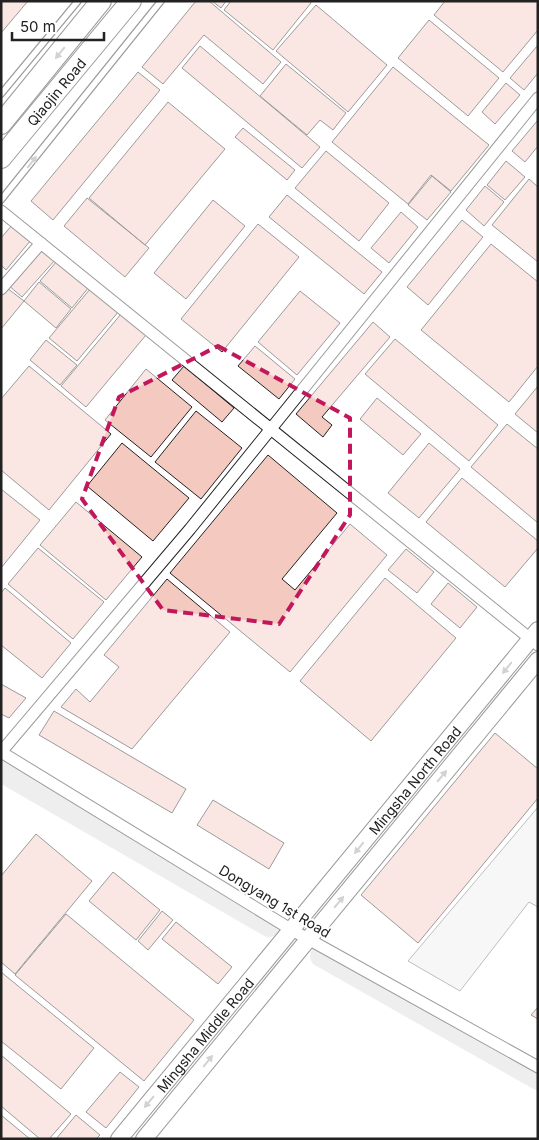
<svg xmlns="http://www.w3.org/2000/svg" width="539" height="1140" font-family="Inter,sans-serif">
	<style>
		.green { fill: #eee; stroke: #6f6f6f }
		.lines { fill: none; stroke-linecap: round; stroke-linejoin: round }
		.river { stroke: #d9d9d9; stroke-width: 22 }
		.building { fill: #f3c9c0; stroke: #222 }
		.lane-casing { stroke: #222; stroke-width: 8 }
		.street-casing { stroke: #222; stroke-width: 13 }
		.secondary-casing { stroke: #222; stroke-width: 18 }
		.highway-casing { stroke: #222; stroke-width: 22 }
		.lane { stroke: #fff; stroke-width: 5.5 }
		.street { stroke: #fff; stroke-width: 11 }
		.secondary { stroke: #fff; stroke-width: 16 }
		.highway { stroke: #fff; stroke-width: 20 }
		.oneway { fill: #9c9c9c }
		.marked { fill: none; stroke: #c2185b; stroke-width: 4; stroke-dasharray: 10 6; stroke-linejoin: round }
		.labels { text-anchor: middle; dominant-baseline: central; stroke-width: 4; stroke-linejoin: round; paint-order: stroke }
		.street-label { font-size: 14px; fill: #222; stroke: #fff }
	</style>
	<rect width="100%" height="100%" fill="#fff"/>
	<path class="green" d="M538,807V907L529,902L460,991L408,961Z"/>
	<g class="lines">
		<path class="river" d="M1,771L269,926
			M321,956L538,1079"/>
	</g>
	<path class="building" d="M1,1H28L1,33Z
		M196,1H209L281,62L263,84L204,35L163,84L142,67Z
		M212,1H226L221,8Z
		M231,1H310L311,3L273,50L224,10Z
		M445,1H538V30L503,72L434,15Z
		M316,5L387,65L348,112L276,51Z
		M429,20L499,78L468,116L398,58Z
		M538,45V73L524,90L510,78Z
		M200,46L320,147L302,168L182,68Z
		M286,64L346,113L333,130L320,120L307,135L260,96Z
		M393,67L489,145L451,191L431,175L408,204L332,142Z
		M138,72L160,90L53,220L31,201Z
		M506,83L520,95L495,124L482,112Z
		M168,102L225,149L145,245L89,198Z
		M538,120V146L525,162L512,151Z
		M243,128L295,170L287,180L235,137Z
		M326,151L389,203L359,241L295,188Z
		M506,161L525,177L505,200L487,185Z
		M432,176L451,192L427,220L408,205Z
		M529,179L538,187V262L492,225Z
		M485,186L504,202L484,226L466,210Z
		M287,195L382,272L364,294L269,217Z
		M87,198L149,248L125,277L64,226Z
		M213,200L245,226L186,299L154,273Z
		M401,212L418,227L389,263L371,248Z
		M462,220L483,237L428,305L407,287Z
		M13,224L31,240L6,270L1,265V238Z
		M258,224L299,257L222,352L181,319Z
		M491,244L538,282V366L509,402L421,330Z
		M41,247L55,260L22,297L8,285Z
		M57,261L89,287L72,308L40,281Z
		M39,282L71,309L56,328L24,301Z
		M7,288L24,301L1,329V296Z
		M91,288L119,311L77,361L49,338Z
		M300,291L340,323L297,375L258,342Z
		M121,314L146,335L86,407L61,386Z
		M373,322L390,337L322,417L332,425L323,437L296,414Z
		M395,339L498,425L469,461L365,374Z
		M46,340L77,365L60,385L30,360Z
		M255,346L295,379L279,399L238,366Z
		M29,366L111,434L49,510L1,470V399Z
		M184,366L234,408L222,422L172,380Z
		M146,369L192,407L151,457L105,420Z
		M538,386V433L515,414Z
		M377,398L421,434L403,455L360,419Z
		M196,411L242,448L201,499L155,462Z
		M507,424L538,449V523L471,467Z
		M122,443L189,498L153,541L87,486Z
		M429,443L460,469L419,518L388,493Z
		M268,455L337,513L282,579L295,590L350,524L387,555L290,672L170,573Z
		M462,478L538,541V548L505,587L426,522Z
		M1,489L40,520L1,568Z
		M76,502L142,557L106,600L40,545Z
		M38,548L104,602L73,639L8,584Z
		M406,549L434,572L417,593L388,570Z
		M385,578L456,638L371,741L300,681Z
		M167,579L230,632L132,749L61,707L76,689L90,702L119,667L104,655Z
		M448,583L477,607L460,628L431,604Z
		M5,588L71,643L42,678L1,645V593Z
		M1,684L26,698L9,718L1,714Z
		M54,711L186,789L172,813L39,735Z
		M495,733L538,769V798L418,943L361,895Z
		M213,800L284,843L269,869L197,825Z
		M36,834L92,881L15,974L1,962V876Z
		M113,872L160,910L136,940L89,901Z
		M162,911L173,920L148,950L138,941Z
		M66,914L194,1020L144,1081L15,975Z
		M176,922L232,967L218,984L162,939Z
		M1,972L94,1048L61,1089L1,1041Z
		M538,1007V1019L531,1015Z
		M1,1055L71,1114L49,1139H40L1,1106Z
		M120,1072L139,1087L106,1128L86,1112Z
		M1,1115L30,1139H1Z
		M76,1115L100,1135L96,1139H56Z"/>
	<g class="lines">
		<defs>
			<path id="lane" d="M1,94L78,1
				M1,200L161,1"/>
			<path id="street" d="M1,211L538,645
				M1,289L41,243
				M1,752L190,529L538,98
				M1,752L292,930L538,1067"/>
			<g id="secondary">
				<path id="s1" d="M119,1139L538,630"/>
				<path d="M144,1139L538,660"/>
			</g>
			<g id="highway">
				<path d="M1,124L101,1"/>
				<path id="s2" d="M1,158L131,1"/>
			</g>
		</defs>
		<use href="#lane" class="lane-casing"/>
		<use href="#street" class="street-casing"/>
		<use href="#secondary" class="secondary-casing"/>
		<use href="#highway" class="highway-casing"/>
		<use href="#lane" class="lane"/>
		<use href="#street" class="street"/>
		<use href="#secondary" class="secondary"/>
		<use href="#highway" class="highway"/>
	</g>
	<defs><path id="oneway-solid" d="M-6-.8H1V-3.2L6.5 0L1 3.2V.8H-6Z" transform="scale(1.25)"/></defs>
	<g class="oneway">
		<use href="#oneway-solid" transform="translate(60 53) rotate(129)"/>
		<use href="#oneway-solid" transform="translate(32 162) rotate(-51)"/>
		<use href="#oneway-solid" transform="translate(507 668) rotate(129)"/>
		<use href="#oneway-solid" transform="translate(442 776) rotate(-50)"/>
		<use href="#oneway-solid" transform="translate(359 848) rotate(129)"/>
		<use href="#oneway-solid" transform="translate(339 902) rotate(-50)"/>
		<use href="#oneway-solid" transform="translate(208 1061) rotate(-51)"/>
		<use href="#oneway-solid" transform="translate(149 1102) rotate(130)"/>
	</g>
	<path d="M0 0H539V1140H0ZM218,346L350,418V515L279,624L163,610L82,499L119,397Z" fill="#fff" fill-opacity=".55" fill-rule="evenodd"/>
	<path class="marked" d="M218,346L350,418V515L279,624L163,610L82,499L119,397Z"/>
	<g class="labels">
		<g class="street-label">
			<text stroke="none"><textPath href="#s2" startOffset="86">Qiaojin Road</textPath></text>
			<text stroke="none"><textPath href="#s1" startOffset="465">Mingsha North Road</textPath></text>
			<text transform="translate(275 901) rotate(31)">Dongyang 1st Road</text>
			<text stroke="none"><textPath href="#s1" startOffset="135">Mingsha Middle Road</textPath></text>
		</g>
	</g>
	<rect width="539" height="1140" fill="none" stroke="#222222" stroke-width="5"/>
	<path d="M12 32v8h92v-8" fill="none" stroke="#222222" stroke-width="2.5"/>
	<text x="20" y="32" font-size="15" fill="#222222" stroke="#ffffff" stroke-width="4" paint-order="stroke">50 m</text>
</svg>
